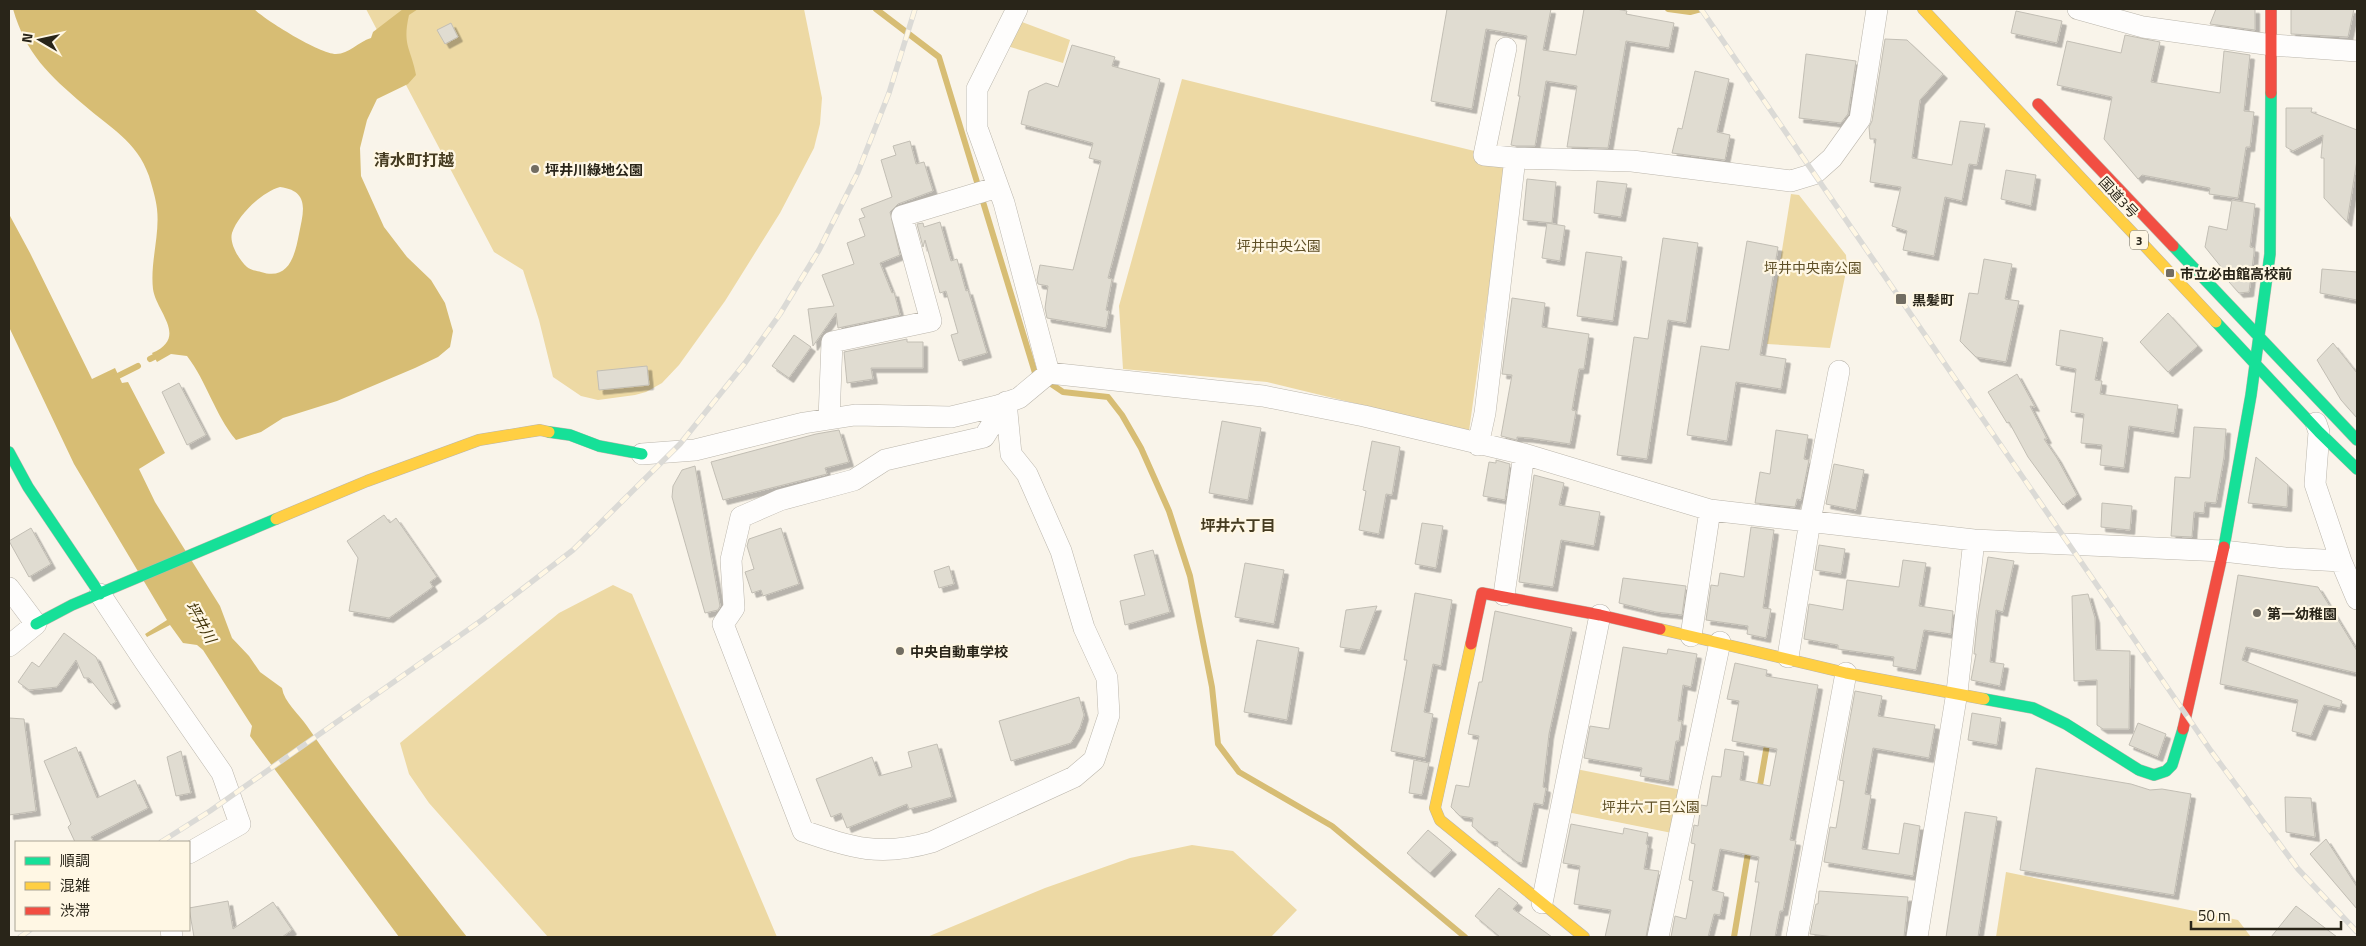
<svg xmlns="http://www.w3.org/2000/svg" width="2366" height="946" font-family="'Titillium Web','Noto Sans JP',sans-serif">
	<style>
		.green { fill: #edd9a4 }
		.water { fill: #d7bd74; fill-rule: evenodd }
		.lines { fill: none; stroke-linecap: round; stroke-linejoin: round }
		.stream { stroke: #d7bd74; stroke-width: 6 }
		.building { fill: #e0dcd1; stroke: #c2beb4; filter: url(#shadow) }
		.street-casing { stroke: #bbb6ac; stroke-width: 22 }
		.fast-casing { stroke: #bbb6ac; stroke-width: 12 }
		.slow-casing { stroke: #bbb6ac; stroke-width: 12 }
		.jam-casing { stroke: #bbb6ac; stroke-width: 12 }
		.street { stroke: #fefdfc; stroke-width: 21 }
		.fast { stroke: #16e098; stroke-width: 11 }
		.slow { stroke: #ffcf43; stroke-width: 11 }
		.jam { stroke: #f24e42; stroke-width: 11 }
		.rail-casing { stroke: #dbdad6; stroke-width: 5.5 }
		.rail { stroke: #fff7e4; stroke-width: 4; stroke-dasharray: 11; stroke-linecap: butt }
		.poi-dot { fill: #726d62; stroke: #fff7e4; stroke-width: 2 }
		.labels { text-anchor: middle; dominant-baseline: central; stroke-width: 4.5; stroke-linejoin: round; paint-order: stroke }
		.shield { fill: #fff7e4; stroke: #696456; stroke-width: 1 }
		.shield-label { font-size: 12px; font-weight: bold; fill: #292519 }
		.poi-label { font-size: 14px; font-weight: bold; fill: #292519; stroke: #fff7e4; text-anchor: start }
		.street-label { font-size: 14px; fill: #292519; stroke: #fff7e4 }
		.park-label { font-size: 14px; fill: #5f5027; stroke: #fff7e4 }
		.neighbourhood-label { font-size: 15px; font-weight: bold; fill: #453b20; stroke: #fff7e4 }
		.water-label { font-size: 15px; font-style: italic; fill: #44360b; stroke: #fff7e4 }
		.quarter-label { font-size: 16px; font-weight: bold; fill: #453b20; stroke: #fff7e4 }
	</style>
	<defs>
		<filter id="shadow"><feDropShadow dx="4.5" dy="4.5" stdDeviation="0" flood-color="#0004"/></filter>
	</defs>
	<rect width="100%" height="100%" fill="#f9f4ea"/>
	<path class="green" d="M366,9H804L822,98L820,124L814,148L780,213L725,301L679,365L662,383L646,392L635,395L598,400L581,396L553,377L539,320L523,270L494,252Z
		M1022,22L1070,40L1063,63L1007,46Z
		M1182,79L1507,159L1469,431L1267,382L1123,369L1119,306Z
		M1791,194L1799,195L1846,255L1847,267L1830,348L1767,344Z
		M613,585L632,594L777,937H548L429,803L409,774L400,743L559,613Z
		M1576,769L1682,790L1672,833L1567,812Z
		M1192,845L1233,851L1297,910L1271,937H927L1045,888L1130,858Z
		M2006,872L2238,920L2251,937H1996Z"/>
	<path class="water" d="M13,9H254C265,20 320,54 336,54C349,54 358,42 371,38L373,32L403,9H418L409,15C402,46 411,48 416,75L408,84L377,99L367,120L360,148L361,176L384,227L407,257L431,280L445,303L453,331L450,347L438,357L415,368L337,401L283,418L261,432L236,440C215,415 207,382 187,356L171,354L157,362L152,353C189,337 156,312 153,289C150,262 160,235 157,209C156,199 152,186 149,176C137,141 109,127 84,105C49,75 26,54 13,9ZM280,187C311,191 303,213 299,234C295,255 289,281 261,272C257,271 250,270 247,267C239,260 229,243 232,233C238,215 262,192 280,187Z
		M9,214L30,253L92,379L115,368L122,383L128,382L165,453L139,469L155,502L220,606L232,638L249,656L260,672L282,688C284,702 299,714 307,726C357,799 413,868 467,937H399L250,736L252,726L203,650L197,645L183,643L170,625L147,637L145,634L167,620L74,464L9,327Z"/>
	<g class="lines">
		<path class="stream" d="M876,9L939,57L1035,373L1063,392L1108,397L1122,415L1141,448L1169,511L1190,576L1212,687L1218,744L1239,772L1332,826L1465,937
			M1668,9L1690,12L1701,9
			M150,359L162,353
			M112,379L138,366
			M1759,791L1768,739
			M1734,937L1749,847"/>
	</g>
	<path class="building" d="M1447,9H1551L1543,50L1576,55L1584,9H1616L1627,11L1626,14L1674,23L1669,48L1626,41L1608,148L1567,147L1577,86L1546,81L1535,146H1516L1511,145L1520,96H1518L1527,36L1486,29L1472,109L1431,101Z
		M2216,9H2255V30L2210,24Z
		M2291,9H2354L2348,37L2291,34Z
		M2016,11L2062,21L2057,43L2011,33Z
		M451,23L458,37L445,44L437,30Z
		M2125,35L2160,42L2151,82L2220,93L2224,51L2250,55L2244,111L2254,112L2250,147H2246L2238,198L2209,194L2210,188L2142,175L2138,179L2104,139L2112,97L2057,85L2067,41L2121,53Z
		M1885,39L1907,40L1943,74L1920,100L1912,158L1952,165L1960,121L1985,124L1977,165L1969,164L1962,201L1945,197L1934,256L1903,250L1907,231L1892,226L1901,187L1870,182L1876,139H1870L1869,127L1872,121Z
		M1072,45L1115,57L1112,66L1160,79L1108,278L1112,279L1106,310L1109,311L1106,328L1047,318L1045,308L1048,286L1038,284L1037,280L1040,265L1073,270L1101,161L1089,158L1093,143L1021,124L1029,91L1046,83L1058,87Z
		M1806,54L1856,61L1848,114L1841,123L1799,118Z
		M1695,71L1729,79L1717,132L1730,135L1725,160L1672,153L1678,128L1682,129Z
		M2286,108H2312L2311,112L2357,130V160L2347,222L2324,198V158H2321L2323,135L2293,151L2286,147Z
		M910,141L916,164L924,162L933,191L898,204L890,212L900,255L880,263L892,293L894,292L900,315L838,328L836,313L813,346L808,309L834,306L822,275L854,264L847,243L865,236L859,219L865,217L861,209L892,197L881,160L896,155L893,146Z
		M2006,170L2036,175L2031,206L2001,199Z
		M1527,179L1556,182L1552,223L1523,220Z
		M1597,181L1627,184L1621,217L1594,213Z
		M2232,200L2255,204L2250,247L2254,248V253L2249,292L2239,293L2229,282L2230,278L2205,247L2209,226L2227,230Z
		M940,222L951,261L957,259L966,291L968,290L987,353L959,361L951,335L958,333L946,291L940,293L925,240L923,247L917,224L923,223L924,227Z
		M1547,223L1565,226L1560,261L1542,258Z
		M1663,238L1698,243L1686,323L1668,320L1647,459L1617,455L1634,337L1648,339Z
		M1747,241L1778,247L1760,355L1786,359L1781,389L1736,382L1727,441L1687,435L1701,346L1729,350Z
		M1586,252L1622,257L1613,321L1577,316Z
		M1984,259L2012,264L2005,299L2019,301L2006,362L1976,357L1960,341L1969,293L1978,294Z
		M2322,269L2357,272V300L2320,293Z
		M1512,298L1545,303L1542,327L1589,334L1584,369H1579L1572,410L1576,411L1570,444L1530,438L1517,437V440L1501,436L1512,375L1502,374Z
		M2168,313L2198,346L2168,372L2140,342Z
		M2060,330L2103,338L2095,380L2102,381L2100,394L2178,405L2174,433L2129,426L2124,468L2100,465L2102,445L2081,443L2084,414L2071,412L2076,369L2056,365Z
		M794,335L811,347L789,378L772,366Z
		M907,339V342H923V368H871L873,379L847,383L844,352Z
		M2333,343L2357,373V418L2341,400L2317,360Z
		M647,366L649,385L599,390L597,371Z
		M2017,374L2035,407L2030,406L2047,439H2044L2057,458L2077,495L2063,505L2028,457L2009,422L2007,423L1988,392Z
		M179,383L206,435L187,445L162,392Z
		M1222,421L1261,428L1248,500L1209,493Z
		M2194,427L2226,429L2224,457L2216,503L2205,502L2204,513L2194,512L2192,537L2171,536L2175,477L2190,478Z
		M839,430L849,462L825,468L827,474L723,500L711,462L816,434Z
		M1776,430L1808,435L1804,459L1809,460L1801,500L1797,499L1795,507L1755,503L1760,472L1770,474Z
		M1372,441L1400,447L1392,495L1386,494L1379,534L1359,530L1366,491L1363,490Z
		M2256,457L2288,485L2287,507L2248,503Z
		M1496,460L1510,464L1505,500L1483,496L1489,462L1496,463Z
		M1834,464L1864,470L1856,510L1826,504Z
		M695,466L720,606L718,610L705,613L672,497L673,486L682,470Z
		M1534,475L1564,483L1559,505L1600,512L1594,546L1561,540L1553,587L1519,582Z
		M2102,503L2132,506L2130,530L2101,527Z
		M384,515L390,523L396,518L437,577L430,582L433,587L389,618L349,611L358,558L347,541Z
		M1422,523L1443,526L1436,568L1415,564Z
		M1751,527L1774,530L1763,608L1771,609L1766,638L1747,634L1748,626L1706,620L1711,585L1718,586L1720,573L1744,577Z
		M31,528L51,564L29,577L9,541Z
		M781,528L799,584L763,596L761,590L752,593L745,572L754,569L747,546L749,539Z
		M1819,545L1845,549L1841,574L1815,570Z
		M1153,550L1170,612L1125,625L1120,601L1145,595L1134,555Z
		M1988,557L2014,561L2003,612L1996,610L1990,662L2004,664L2000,686L1971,680L1976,654H1974L1978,615Z
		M1903,560L1926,563L1919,606L1953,611L1951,634L1924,630L1916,670L1893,666L1894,657L1838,649V645L1804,639L1809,604L1843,610L1847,580L1899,587Z
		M1245,563L1284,570L1274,624L1235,617Z
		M949,566L954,584L939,588L934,571Z
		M2238,575L2318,587L2357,651V673L2246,647L2242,660L2342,701L2340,708L2324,705L2311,736L2292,731L2298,700L2220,684Z
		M1623,578L1686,586L1682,615L1656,612L1619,603Z
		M1415,593L1452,600L1441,666L1433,664L1424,712L1433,714L1425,758L1391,751L1407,660H1404Z
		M2088,594L2095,618L2096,650L2130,651L2129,729H2103L2097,725V680L2074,681L2072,596Z
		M1377,606L1360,650L1340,647L1346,610Z
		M1495,611L1572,628L1549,734L1543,787L1546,788L1543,805L1534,803L1522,863L1517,862L1497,846L1498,842L1490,841L1472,826L1473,818L1460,816L1451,807L1456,785L1469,787L1479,736L1468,734L1479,682H1482Z
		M64,633L96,657L116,702L111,705L89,678H84L76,660L57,687L29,690L18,682L32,662L39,667Z
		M1257,640L1299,648L1287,720L1244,712Z
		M1623,647L1667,654L1668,649L1697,654L1691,687L1683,685L1678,721H1682L1679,741H1676L1669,781L1640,776L1642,768L1584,758L1590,726L1609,729Z
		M1735,663L1767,670L1766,676L1818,685L1790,840L1796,841L1783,911H1780L1775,937H1750L1759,882H1755L1759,857L1720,849L1712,890L1724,893L1720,915L1714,914L1708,937H1671L1675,916L1686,919L1693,881L1689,880L1695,844L1691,843L1694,825L1698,826L1701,805L1707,806L1712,776L1721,777L1725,749L1744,752L1740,780L1770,786L1777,749L1732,741L1739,701L1727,699Z
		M1855,691L1882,696L1878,716L1935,725L1929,758L1873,748L1865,794L1871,795L1862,849L1899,854L1904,823L1920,826L1913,876L1824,862L1830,827L1836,828L1844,781L1839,780Z
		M1079,697L1084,715L1080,728L1071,743L1011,761L999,721Z
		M1972,713L2001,718L1997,745L1968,740Z
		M9,718L24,719L36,811L9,815Z
		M2138,723L2166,734L2158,757L2129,745Z
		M937,744L952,797L909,809L907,804L847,828L841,813L831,817L816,779L872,757L879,776L912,767L908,752Z
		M76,747L97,798L135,780L148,808L91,837L94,842H75L68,827L71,824L44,761Z
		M181,751L191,793L176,796L167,757Z
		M1414,760L1429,763L1422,795L1409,793Z
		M2036,768L2131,784L2150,790L2162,789L2191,794L2174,895L2020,870Z
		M2285,797L2311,798L2315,837L2286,832Z
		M1965,812L1997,817L1978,937H1946Z
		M1571,824L1623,834L1624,828L1648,833L1646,844L1648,845L1644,869L1659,871L1646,937H1605L1611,910L1574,904L1580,866L1563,863Z
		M1428,830L1452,850L1430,873L1407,853Z
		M2326,839L2357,887V909L2310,854Z
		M1499,888L1518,903L1513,909L1552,937H1500L1475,916Z
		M1819,891L1908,897L1904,937H1834L1810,934L1816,904H1818Z
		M228,901L233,929L273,902L292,930L282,937H194L189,908Z
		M2296,906L2337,937H2271Z"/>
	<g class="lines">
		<defs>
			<path id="street" d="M1017,9L977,89V128L1004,203L1049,373
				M2078,9L2143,27L2272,45L2357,51
				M1506,48L1484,155L1515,158
				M1006,402L1011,454L1027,474L1061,551L1084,628L1107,678L1109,715L1094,760L1074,777L932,842C880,857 853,848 803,831L723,624L734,608L731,560L741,517L780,500L854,480L885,460L984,437Z
				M829,419L832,342L931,321L902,216L998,187
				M2316,423L2319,432L2315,484L2341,561L2357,599
				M1478,445L1485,413L1515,158L1632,161L1791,181L1814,174L1832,158L1860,119L1877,9
				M642,454L695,450L804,423L855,415L951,417L997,406L1019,398L1049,373L1263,396L1364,416L1524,454L1710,510L1974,540L2223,551L2285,558L2341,561
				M9,588L36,624L9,646
				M100,594L145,662L222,773L240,824L189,853
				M1504,595L1524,454
				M1691,636L1710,510
				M1788,657L1810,521L1839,371
				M1542,903L1600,615
				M171,930L172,937
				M1658,937L1720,642
				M1797,937L1846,673
				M1917,937L1957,692L1974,540"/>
			<path id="fast" d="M2173,246L2357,440
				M2216,322L2319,432L2357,469
				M549,432L570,435L599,446L642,454
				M9,452L28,487L100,594
				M2224,547L2251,395L2270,254L2271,93
				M36,624L72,605L276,519
				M1984,699L2033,708L2066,724L2139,770L2154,775L2166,771L2172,765L2183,729"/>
			<path id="slow" d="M1923,9L2216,322
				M276,519L367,481L479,440L540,430L549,432
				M1660,629L1846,673L1984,699
				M1471,644L1435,808L1440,820L1584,937"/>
			<path id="jam" d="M2271,93V9
				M2038,104L2173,246
				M1471,644L1482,593L1600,615L1660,629
				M2183,729L2224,547"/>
		</defs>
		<use href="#street" class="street-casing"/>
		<use href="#fast" class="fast-casing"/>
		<use href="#slow" class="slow-casing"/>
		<use href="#jam" class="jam-casing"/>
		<use href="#street" class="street"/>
		<use href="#fast" class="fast"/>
		<use href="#slow" class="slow"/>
		<use href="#jam" class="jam"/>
		<defs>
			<path id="rail" d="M1701,9L2211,751L2298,869L2357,932
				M161,842L210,811L482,620L573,550L680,444L745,363L780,314L819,250L858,172L889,93L915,9
				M20,937L30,930"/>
		</defs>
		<use href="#rail" class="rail-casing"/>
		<use href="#rail" class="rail"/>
	</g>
	<g class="poi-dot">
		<circle cx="535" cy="169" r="5"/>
		<rect x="2165" y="268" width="10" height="10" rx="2.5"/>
		<rect x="1895" y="293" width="12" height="12" rx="2.5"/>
		<circle cx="2257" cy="613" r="5"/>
		<circle cx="900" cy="651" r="5"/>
	</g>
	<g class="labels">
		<rect class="shield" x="2130" y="230.5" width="18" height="19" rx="4"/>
		<g class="shield-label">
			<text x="2139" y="240">3</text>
		</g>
		<g class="poi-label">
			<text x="545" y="169">坪井川綠地公園</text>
			<text x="2180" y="273">市立必由館高校前</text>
			<text x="1912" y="299">黒髪町</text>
			<text x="2267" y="613">第一幼稚園</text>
			<text x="910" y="651">中央自動車学校</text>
		</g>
		<g class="street-label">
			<text transform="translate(2119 197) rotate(47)">国道3号</text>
		</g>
		<g class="park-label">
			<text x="1279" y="245">坪井中央公園</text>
			<text x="1813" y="267">坪井中央南公園</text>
			<text x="1651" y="806">坪井六丁目公園</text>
		</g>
		<g class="neighbourhood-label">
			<text x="1238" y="525">坪井六丁目</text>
		</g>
		<g class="water-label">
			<text transform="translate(201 622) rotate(60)">坪井川</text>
		</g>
		<g class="quarter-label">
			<text x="414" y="160">清水町打越</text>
		</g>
	</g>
	<rect width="2366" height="946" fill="none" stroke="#292519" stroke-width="20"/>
	<rect x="15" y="841" width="175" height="90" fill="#fff7e4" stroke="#a9a393"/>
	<rect x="25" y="857" width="25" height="8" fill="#16e098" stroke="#a9a393"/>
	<text x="60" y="866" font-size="15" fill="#292519">順調</text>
	<rect x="25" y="882" width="25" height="8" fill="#ffcf43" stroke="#a9a393"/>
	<text x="60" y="891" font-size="15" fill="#292519">混雑</text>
	<rect x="25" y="907" width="25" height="8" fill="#f24e42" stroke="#a9a393"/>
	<text x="60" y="916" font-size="15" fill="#292519">渋滞</text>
	<g transform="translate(40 40) rotate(279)" stroke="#fff7e4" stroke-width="4" paint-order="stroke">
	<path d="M0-4L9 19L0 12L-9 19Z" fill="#292519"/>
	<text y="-8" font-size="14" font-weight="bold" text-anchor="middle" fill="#292519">N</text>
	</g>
	<path d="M2191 921v8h150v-8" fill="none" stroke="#292519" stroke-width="2.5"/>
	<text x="2198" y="921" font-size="15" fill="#292519" stroke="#fff7e4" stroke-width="4" paint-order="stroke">50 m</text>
</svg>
